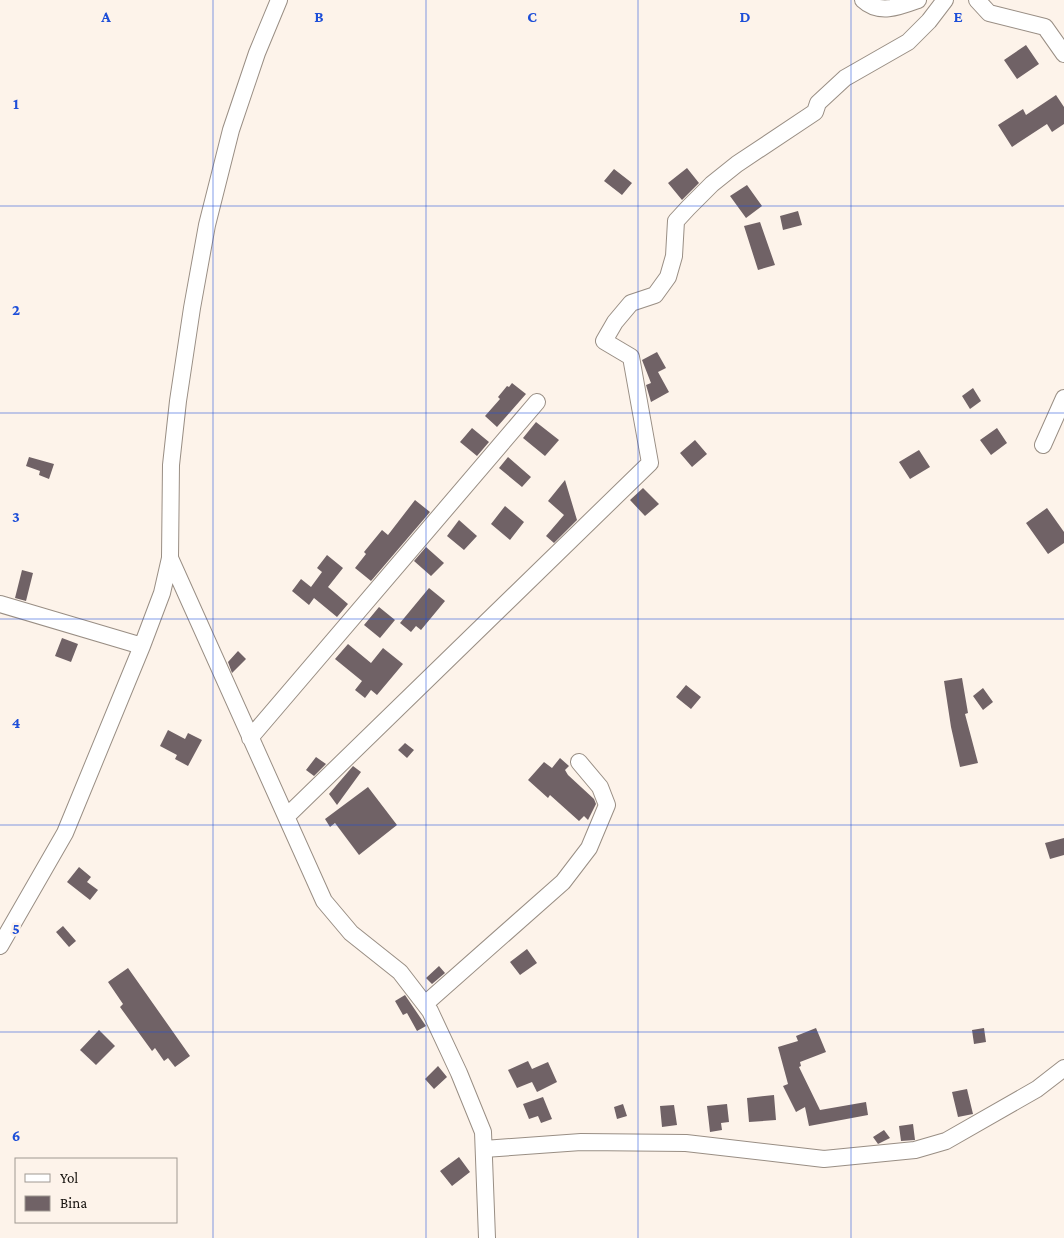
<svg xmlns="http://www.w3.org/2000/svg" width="1064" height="1238" font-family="'Crimson Pro',serif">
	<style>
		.building { fill: #706266 }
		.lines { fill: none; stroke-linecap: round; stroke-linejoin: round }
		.minor-casing { stroke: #998e84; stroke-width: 18 }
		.minor { stroke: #fff; stroke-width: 16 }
		.grid { fill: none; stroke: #1d4ed8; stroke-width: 1; stroke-opacity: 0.55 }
		.grid-label { font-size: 16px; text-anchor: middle; font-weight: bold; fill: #1d4ed8; stroke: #fdf3ea; stroke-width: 5; stroke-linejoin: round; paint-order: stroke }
	</style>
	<rect width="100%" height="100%" fill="#fdf3ea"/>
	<path class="building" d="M1026,45L1039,64L1017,79L1004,60Z
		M1056,95L1064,107V124L1052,132L1047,124L1012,147L998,125L1023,109L1026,115Z
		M687,168L699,183L682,200L668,183Z
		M614,169L632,183L622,195L604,181Z
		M747,185L762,206L746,218L730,196Z
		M798,211L802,225L783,230L780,216Z
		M760,222L775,265L758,270L744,226Z
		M657,352L666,368L658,372L669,392L651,402L646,385L651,383L642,360Z
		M512,383L526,394L497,427L485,416L500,399L498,397L507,386L509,387Z
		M973,388L981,401L970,409L962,396Z
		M536,422L559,440L545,456L523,438Z
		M472,428L489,442L477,456L460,442Z
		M997,428L1007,443L991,455L980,440Z
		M695,440L707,454L692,467L680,453Z
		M919,450L930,467L910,479L899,462Z
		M29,457L54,464L49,479L39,475L40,471L26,466Z
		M508,457L531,477L522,487L499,468Z
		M565,480L577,520L554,543L546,536L564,515L548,501Z
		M643,488L659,504L645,516L630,500Z
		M415,500L430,512L371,581L355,568L366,554L364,552L382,530L388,535Z
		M505,506L524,522L510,540L491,524Z
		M1047,508L1064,532V543L1048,554L1026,523Z
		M459,520L477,536L464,550L447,536Z
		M426,547L444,563L431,576L414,561Z
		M327,555L343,568L328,587L348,604L337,617L314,598L309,605L292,591L301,579L311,587L322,572L317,568Z
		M22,570L33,573L26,601L15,598Z
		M429,588L445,601L421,630L416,626L411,632L400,623Z
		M379,607L395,620L380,638L364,625Z
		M62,638L78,644L71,662L55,656Z
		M348,644L371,663L383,648L403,664L377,695L371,690L365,698L355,690L362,681L335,659Z
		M238,651L246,659L232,673L228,662Z
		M962,678L968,713L965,714L978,763L960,767L951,727L944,681Z
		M686,685L701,697L691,709L676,697Z
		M983,688L993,702L983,710L973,696Z
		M168,730L185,739L188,733L202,740L188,766L175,759L177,755L160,746Z
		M405,743L414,750L407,758L398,750Z
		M316,757L326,764L314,776L306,770Z
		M560,758L569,766L565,770L568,775L594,799L596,804L588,820L584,816L579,821L550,795L548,798L528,780L544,762L552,768Z
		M353,766L361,772L337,805L329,794Z
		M368,787L397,825L359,855L335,823L330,827L325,819Z
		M1064,838V855L1050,859L1045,843Z
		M79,867L91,877L87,882L98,890L90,900L67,882Z
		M63,926L76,941L69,947L56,932Z
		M527,949L537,963L520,975L510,962Z
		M439,966L445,973L432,984L426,978Z
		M128,968L190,1056L175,1067L168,1058L164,1061L155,1048L152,1051L120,1007L123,1004L108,982Z
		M405,995L426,1026L417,1031L407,1013L403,1015L395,1001Z
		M816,1028L826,1052L800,1062L801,1066L799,1067L820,1110L866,1102L868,1115L809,1126L805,1107L796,1112L783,1086L788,1084L778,1047L798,1041L796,1036Z
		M984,1028L986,1042L974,1044L972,1030Z
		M99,1030L115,1046L96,1065L80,1050Z
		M528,1061L532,1069L548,1062L557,1082L537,1092L532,1082L517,1088L508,1070Z
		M438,1066L447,1077L434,1089L425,1079Z
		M967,1089L973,1114L958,1117L952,1092Z
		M774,1095L776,1120L749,1122L747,1098Z
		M543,1097L552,1119L541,1123L538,1116L529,1119L523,1104Z
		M623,1104L627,1116L617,1119L614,1107Z
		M727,1104L729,1122L721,1123L722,1130L710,1132L707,1106Z
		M674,1105L677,1125L662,1127L660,1106Z
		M913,1124L915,1140L901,1141L899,1126Z
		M884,1130L890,1138L878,1144L873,1137Z
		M459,1157L470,1172L452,1186L440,1171Z"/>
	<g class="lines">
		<defs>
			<path id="minor" d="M863,0C879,15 899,7 918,0
				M977,0L989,13L1045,27L1064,54
				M1043,445L1064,398
				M170,558L324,901L351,933L400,972L430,1011L459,1073L483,1132L487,1238
				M0,604L142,646
				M250,738L537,402
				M287,816L650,463L631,357L604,341L615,322L631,303L655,295L668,277L674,256L676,221L688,208L712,184L737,164L815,112L818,103L845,78L908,42L929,21L945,0
				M0,946L65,833L142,646L162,593L170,558L171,465L178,401L192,308L207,225L231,130L257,53L279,0
				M425,1004L563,882L589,848L607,805L600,787L579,762
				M484,1149L581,1142L686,1143L824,1159L915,1150L946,1141L1037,1089L1064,1068"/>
		</defs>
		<use href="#minor" class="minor-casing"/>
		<use href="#minor" class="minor"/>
	</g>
	<path class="grid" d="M213,0V1238M426,0V1238M638,0V1238M851,0V1238M0,206H1064M0,413H1064M0,619H1064M0,825H1064M0,1032H1064"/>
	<g class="grid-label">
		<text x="106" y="22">A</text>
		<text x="319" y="22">B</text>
		<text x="532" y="22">C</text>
		<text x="745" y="22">D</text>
		<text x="958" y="22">E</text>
		<text x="16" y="109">1</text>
		<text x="16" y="315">2</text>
		<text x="16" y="522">3</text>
		<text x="16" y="728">4</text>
		<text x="16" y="934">5</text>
		<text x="16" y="1141">6</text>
	</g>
	<rect x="15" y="1158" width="162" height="65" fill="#fdf3ea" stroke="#a09992"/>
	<rect x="25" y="1174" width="25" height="8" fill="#ffffff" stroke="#a09992"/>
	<text x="60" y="1183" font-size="15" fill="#15110d">Yol</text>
	<rect x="25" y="1196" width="25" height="15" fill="#706266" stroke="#a09992"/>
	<text x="60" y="1208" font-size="15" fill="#15110d">Bina</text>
</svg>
